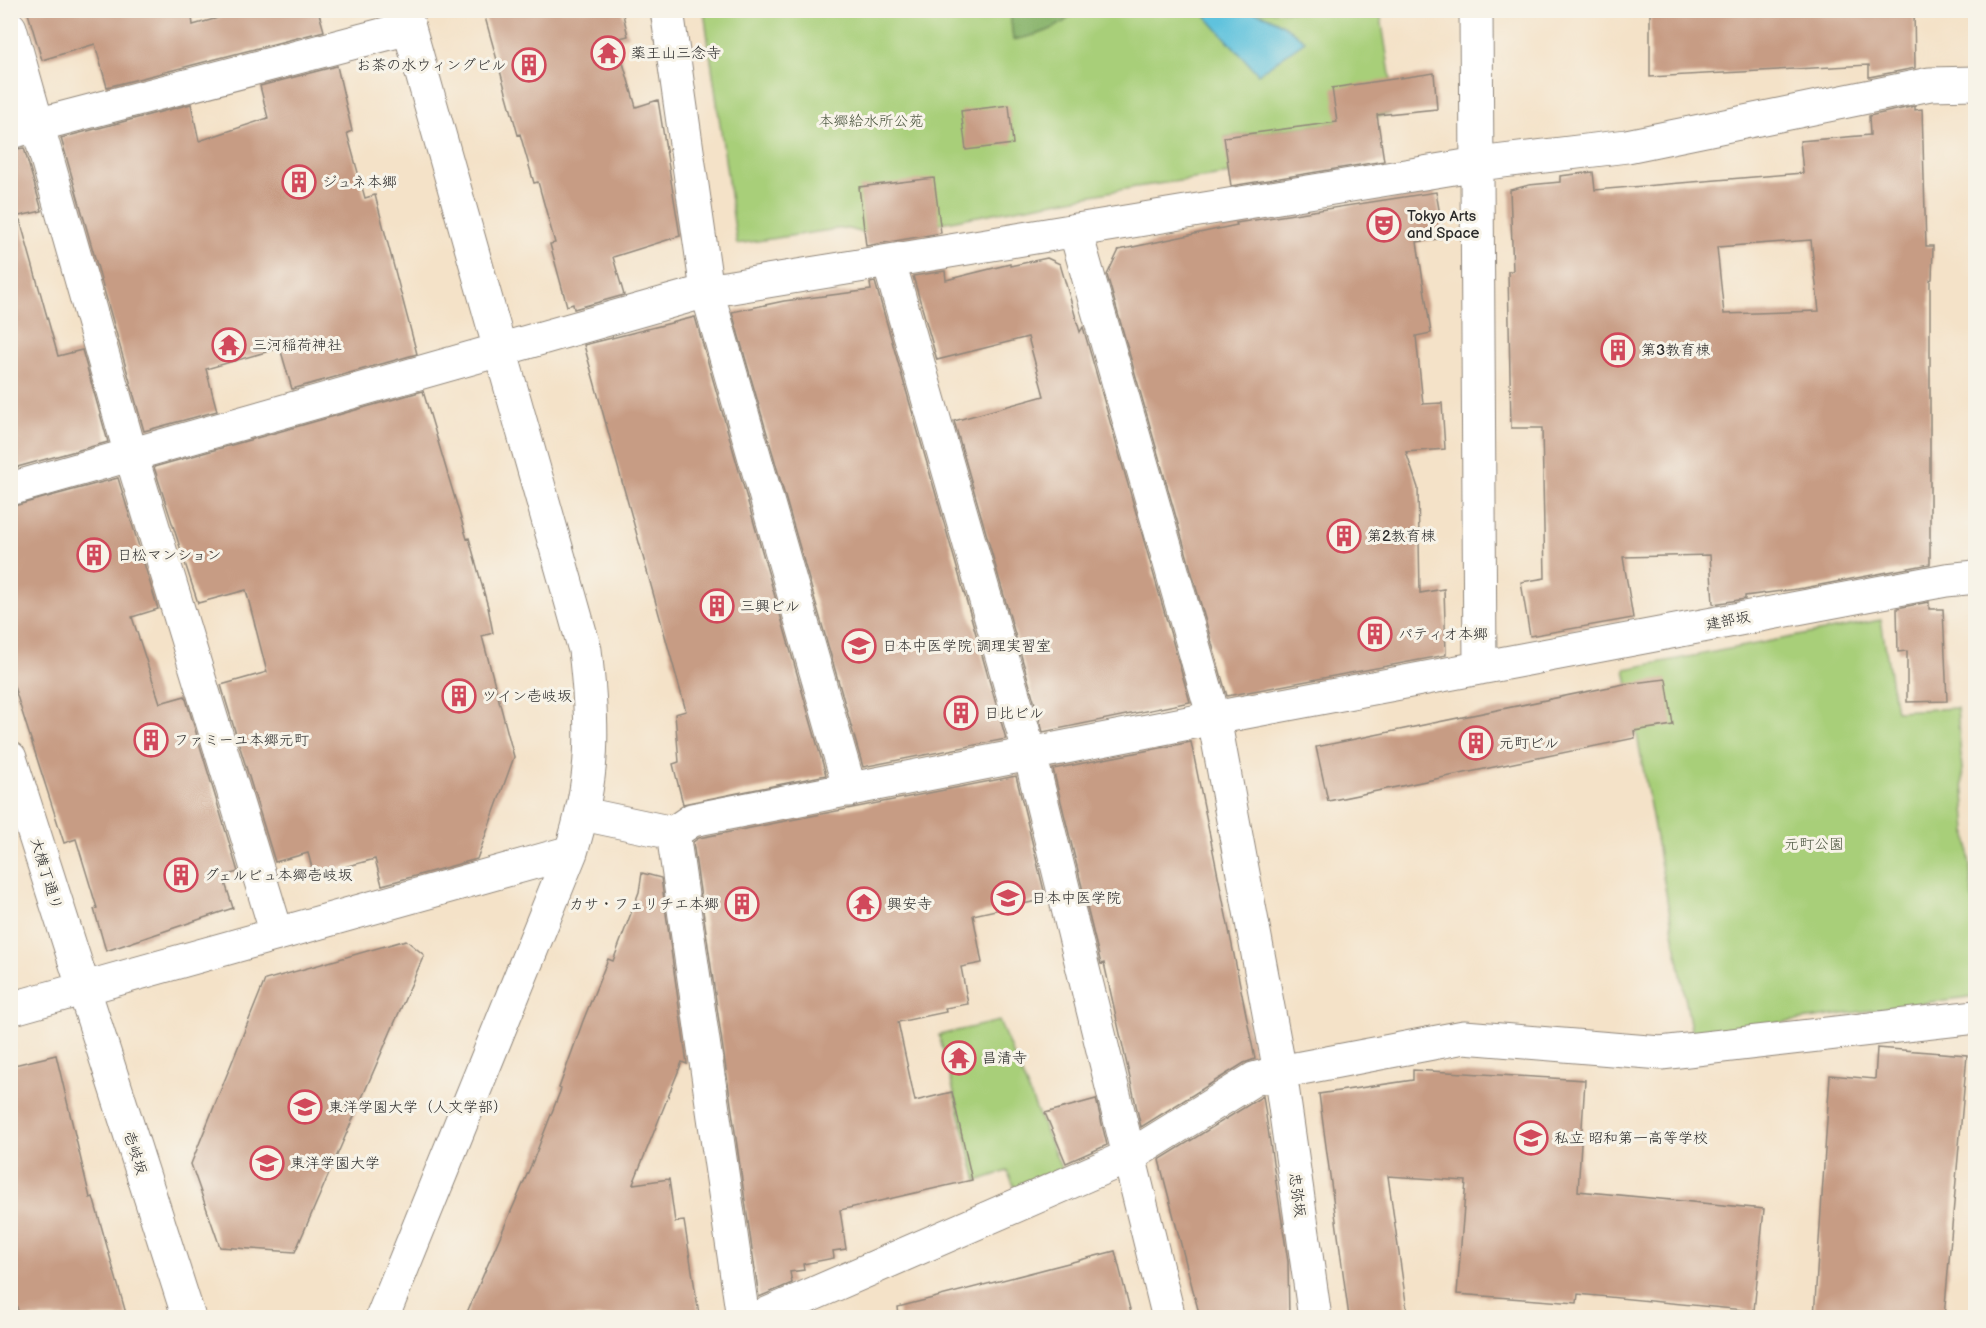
<svg xmlns="http://www.w3.org/2000/svg" width="1986" height="1328" font-family="'Balsamiq Sans','Klee One',sans-serif">
	<style>
		.green { fill: #a8cf79; stroke: #6a7d52; stroke-width: 1.5 }
		.forest { fill: #86b269; stroke: #586e4a; stroke-width: 1.5 }
		.water { fill: #5fc2dd; stroke: #457684; stroke-width: 1.5 }
		.building { fill: #c79c84; fill-rule: evenodd }
		.lines { fill: none; stroke-linecap: round; stroke-linejoin: round }
		.minor-casing { stroke: #90867a; stroke-width: 35 }
		.minor { stroke: #fff; stroke-width: 33 }
		.labels { text-anchor: middle; dominant-baseline: central; stroke-width: 6; stroke-linejoin: round; paint-order: stroke }
		.poi-label { font-size: 15px; fill: #2b2b2b; stroke: #f7f3e8; text-anchor: start }
		.park-label { font-size: 15px; fill: #4a543e; stroke: #f7f3e8 }
		.street-label { font-size: 15px; fill: #2b2b2b; stroke: #f7f3e8 }
	</style>
	<rect width="100%" height="100%" fill="#f7f3e8"/>
	<filter id="ink" filterUnits="userSpaceOnUse"><feTurbulence type="fractalNoise" baseFrequency=".0167" numOctaves="2"/><feDisplacementMap in="SourceGraphic" scale="12" xChannelSelector="R" yChannelSelector="G"/><feConvolveMatrix kernelMatrix="1 2 1 2 8 2 1 2 1" color-interpolation-filters="sRGB"/></filter>
	<filter id="wash" filterUnits="userSpaceOnUse"><feTurbulence type="fractalNoise" baseFrequency=".008" numOctaves="4" result="noise"/><feDisplacementMap in="SourceGraphic" scale="24" xChannelSelector="R" yChannelSelector="G"/><feGaussianBlur stdDeviation="1.35" result="paint"/><feColorMatrix in="noise" values="0 0 0 0 0 0 0 0 0 0 0 0 0 0 0 0 0 1.4 0 .05"/><feComposite in="paint" operator="in"/></filter>
	<g filter="url(#wash)">
		<rect width="100%" height="100%" fill="#f4e2c8"/>
		<path class="green" d="M704,11H1380L1396,112L1378,117L1225,137L1230,174L1136,187L940,223L865,233L844,228L737,244Z
			M1881,620L1896,711L1957,708L1975,929V996L1692,1035L1625,669Z
			M999,1021L1062,1170L1016,1190L1007,1171L977,1181L939,1035Z"/>
		<path class="forest" d="M1010,11V10L1076,11C1059,30 1038,35 1013,40Z"/>
		<path class="water" d="M1206,11C1257,10 1264,9 1305,41L1258,74L1203,13Z"/>
		<g id="blocks">
			<path class="building" d="M27,10H191L193,25L246,10H318L324,31L107,87L95,44L42,60Z
				M483,10H622L628,36L616,39L636,107L658,100L680,236L613,257L624,295L574,309L573,304L567,306L550,244L555,243L538,182L534,183L520,134L518,135Z
				M1650,10H1914L1915,68L1869,77V65L1650,77Z
				M337,66L352,131L347,133L365,198L375,195L417,354L292,389L280,348L206,369L217,411L144,431L61,138L191,104L199,141L268,118L260,86Z
				M1434,73L1437,109L1377,115L1384,161L1231,186L1224,137L1337,122L1332,88Z
				M1009,105L1013,144L966,150L961,111Z
				M1915,106V110L1922,109L1926,246H1933L1932,279L1930,280V564L1804,588L1745,596V599L1713,604L1710,555L1623,557L1633,618L1530,636L1521,582L1545,578L1542,428H1511L1508,271H1513L1510,190L1529,185L1560,182V176L1593,172L1595,190L1803,173L1800,141L1870,135L1869,116ZM1811,240L1819,311L1724,314L1717,247Z
				M24,148L42,211L10,218V150Z
				M934,178L941,233L866,246L859,187Z
				M1436,192L1444,238L1417,242L1431,333L1416,336L1423,404L1442,403L1445,449L1406,452L1418,488L1420,593L1444,589L1446,655L1227,696L1107,275L1119,250L1237,225L1236,223Z
				M20,220L58,356L82,350L108,442L10,469V221Z
				M1047,258L1060,264L1080,332L1083,327L1190,702L1043,732L954,421L1044,396L1028,337L937,360L913,276L945,271L946,280L1010,264V266Z
				M875,282L1006,739L863,767L732,312L784,301L871,290L870,283Z
				M695,317L826,775L683,804L673,764L679,762L675,714L686,711L584,345Z
				M423,391L467,539L469,538L488,607L493,633L482,636L514,757L477,859L382,885L375,859L314,875L308,853L275,862L221,685L267,672L246,590L198,603L154,467Z
				M118,478L158,609L132,617L160,703L185,696L238,872L223,876L233,908L106,951L94,909L97,908L76,839L64,843L10,674V507Z
				M1929,602V609H1943L1947,701L1907,702V651L1898,652L1897,608Z
				M1666,679L1673,725L1634,731L1635,738L1328,801L1316,747L1624,684Z
				M1191,742L1255,1059L1244,1063L1141,1127L1104,963L1101,964L1053,769Z
				M1016,776L1046,899L973,915L982,963L961,967L968,1004L945,1008L946,1012L898,1022L915,1101L952,1092L972,1180L840,1210L846,1249L833,1251L834,1258L803,1264L804,1270L790,1272L792,1283L759,1297L693,842L699,838Z
				M642,873L661,878L687,1064L682,1062L633,1184L669,1179L675,1222L684,1221L699,1314L679,1317H465L533,1161L561,1089L559,1088L583,1021L608,959L613,961L639,892Z
				M406,940L424,955L295,1252L220,1247L191,1164L265,980Z
				M1877,1048L1967,1055L1944,1317H1814L1830,1075L1875,1079Z
				M56,1055L90,1198L93,1197L127,1317H20L10,1285V1066Z
				M1413,1070L1585,1080L1578,1191L1764,1209L1754,1311L1578,1294L1577,1303L1457,1294L1466,1181L1388,1176L1408,1317H1349L1319,1094L1413,1080Z
				M1263,1096L1288,1262L1289,1317H1200L1159,1160Z
				M1096,1099L1107,1145L1066,1163L1045,1113Z
				M1115,1251L1132,1317H899L898,1307Z"/>
		</g>
	</g>
	<g filter="url(#ink)">
		<use href="#blocks" fill-opacity="0" stroke="#90867a" stroke-width="1.5"/>
		<g class="lines">
			<defs>
				<path id="minor" d="M667,10L707,291L850,790
					M1476,10L1480,668
					M10,28L131,455L277,934
					M10,132L409,28
					M1075,230L1214,718L1280,1072L1315,1318
					M889,262L1030,754L1169,1318
					M10,489L707,291L1478,164L1627,146L1930,84L1976,83
					M10,758L189,1318
					M583,814L673,833L692,820L1214,718L1946,580L1976,577
					M673,833L743,1318
					M10,1009L571,852
					M382,1318L571,852C595,776 594,728 585,650L404,10
					M758,1318L1130,1156L1254,1079L1280,1072L1464,1037L1661,1053L1976,1017"/>
			</defs>
			<use href="#minor" class="minor-casing"/>
			<use href="#minor" class="minor"/>
		</g>
	</g>
	<defs>
		<symbol id="temple-ring" viewBox="-11 -11 22 22"><circle r="9.5" fill="#f7f3e8" stroke="#d1495b" stroke-width="1.5"/><path d="M0-6L5-2H3V0L6.5 2.5H4V6H1.5V3h-3V6H-4V2.5H-6.5L-3 0V-2H-5Z" fill="#d1495b"/></symbol>
		<symbol id="building-ring" viewBox="-11 -11 22 22"><circle r="9.5" fill="#f7f3e8" stroke="#d1495b" stroke-width="1.5"/><path d="M-4-6H4V6H1V3H-1V6H-4ZM-2.5-4.3h1.7v1.8h-1.7ZM.8-4.3h1.7v1.8H.8ZM-2.5-1h1.7V.8h-1.7ZM.8-1h1.7V.8H.8Z" fill="#d1495b"/></symbol>
		<symbol id="theatre-ring" viewBox="-11 -11 22 22"><circle r="9.5" fill="#f7f3e8" stroke="#d1495b" stroke-width="1.5"/><path d="M-5-5.5Q0-4 5-5.5V0Q5 5 0 6Q-5 5-5 0ZM-3.3-2.5H-1v1.5H-3.3ZM1-2.5H3.3v1.5H1ZM-2.8 1Q0 5.5 2.8 1Z" fill="#d1495b"/></symbol>
		<symbol id="school-ring" viewBox="-11 -11 22 22"><circle r="9.5" fill="#f7f3e8" stroke="#d1495b" stroke-width="1.5"/><path d="M0-5L7-2L0 1L-7-2ZM-4 1L0 2.5L4 1V4Q0 6-4 4Z" fill="#d1495b"/></symbol>
		<symbol id="university-ring" viewBox="-11 -11 22 22"><circle r="9.5" fill="#f7f3e8" stroke="#d1495b" stroke-width="1.5"/><path d="M0-5L7-2L0 1L-7-2ZM-4 1L0 2.5L4 1V4Q0 6-4 4Z" fill="#d1495b"/></symbol>
	</defs>
	<g fill-rule="evenodd">
		<use href="#temple-ring" x="589" y="34" width="38" height="38"/>
		<use href="#building-ring" x="510" y="46" width="38" height="38"/>
		<use href="#building-ring" x="280" y="163" width="38" height="38"/>
		<use href="#theatre-ring" x="1365" y="206" width="38" height="38"/>
		<use href="#temple-ring" x="210" y="326" width="38" height="38"/>
		<use href="#building-ring" x="1599" y="331" width="38" height="38"/>
		<use href="#building-ring" x="1325" y="517" width="38" height="38"/>
		<use href="#building-ring" x="75" y="536" width="38" height="38"/>
		<use href="#building-ring" x="698" y="587" width="38" height="38"/>
		<use href="#building-ring" x="1356" y="615" width="38" height="38"/>
		<use href="#school-ring" x="840" y="627" width="38" height="38"/>
		<use href="#building-ring" x="440" y="677" width="38" height="38"/>
		<use href="#building-ring" x="942" y="694" width="38" height="38"/>
		<use href="#building-ring" x="132" y="721" width="38" height="38"/>
		<use href="#building-ring" x="1457" y="724" width="38" height="38"/>
		<use href="#building-ring" x="162" y="856" width="38" height="38"/>
		<use href="#university-ring" x="989" y="879" width="38" height="38"/>
		<use href="#building-ring" x="723" y="885" width="38" height="38"/>
		<use href="#temple-ring" x="845" y="885" width="38" height="38"/>
		<use href="#temple-ring" x="940" y="1039" width="38" height="38"/>
		<use href="#university-ring" x="286" y="1088" width="38" height="38"/>
		<use href="#school-ring" x="1512" y="1119" width="38" height="38"/>
		<use href="#university-ring" x="248" y="1144" width="38" height="38"/>
	</g>
	<g class="labels">
		<g class="poi-label">
			<text x="631" y="53">薬王山三念寺</text>
			<text x="506" y="65" text-anchor="end">お茶の水ウィングビル</text>
			<text x="322" y="182">ジュネ本郷</text>
			<text x="1407" y="216">Tokyo Arts<tspan x="1407" dy="17">and Space</tspan></text>
			<text x="252" y="345">三河稲荷神社</text>
			<text x="1641" y="350">第3教育棟</text>
			<text x="1367" y="536">第2教育棟</text>
			<text x="117" y="555">日松マンション</text>
			<text x="740" y="606">三興ビル</text>
			<text x="1398" y="634">パティオ本郷</text>
			<text x="882" y="646">日本中医学院 調理実習室</text>
			<text x="482" y="696">ツイン壱岐坂</text>
			<text x="984" y="713">日比ビル</text>
			<text x="174" y="740">ファミーユ本郷元町</text>
			<text x="1499" y="743">元町ビル</text>
			<text x="204" y="875">グェルビュ本郷壱岐坂</text>
			<text x="1031" y="898">日本中医学院</text>
			<text x="719" y="904" text-anchor="end">カサ・フェリチエ本郷</text>
			<text x="887" y="904">興安寺</text>
			<text x="982" y="1058">昌清寺</text>
			<text x="328" y="1107">東洋学園大学（人文学部）</text>
			<text x="1554" y="1138">私立 昭和第一高等学校</text>
			<text x="290" y="1163">東洋学園大学</text>
		</g>
		<g class="park-label">
			<text x="871" y="121">本郷給水所公苑</text>
			<text x="1814" y="844">元町公園</text>
		</g>
		<g class="street-label">
			<text transform="translate(1728 621) rotate(-11)">建部坂</text>
			<text transform="translate(46 874) rotate(73)">大横丁通り</text>
			<text transform="translate(135 1153) rotate(72)">壱岐坂</text>
			<text transform="translate(1297 1195) rotate(82)">忠弥坂</text>
		</g>
	</g>
	<rect width="1986" height="1328" fill="none" stroke="#f7f3e8" stroke-width="36"/>
</svg>
